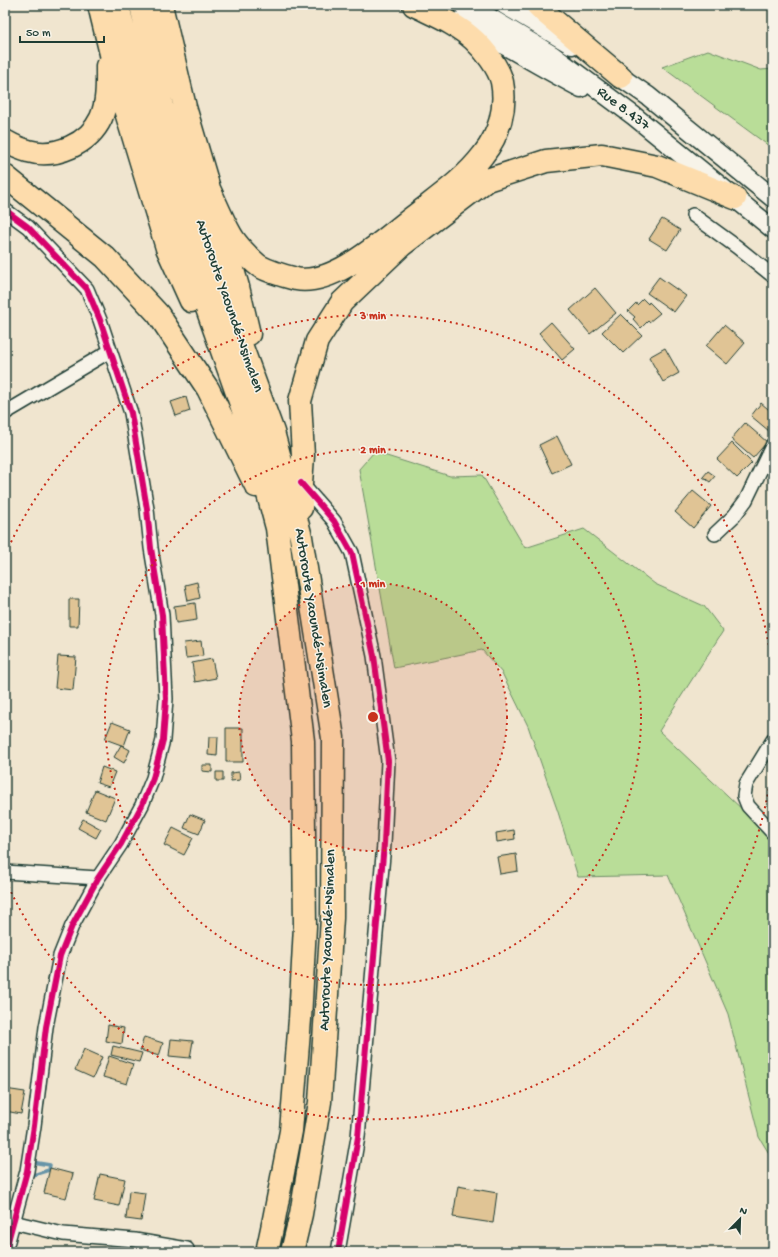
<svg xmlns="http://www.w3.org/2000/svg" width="778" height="1257" font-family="'Gochi Hand',sans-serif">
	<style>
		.green { fill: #b9dd98; stroke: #6c8d66 }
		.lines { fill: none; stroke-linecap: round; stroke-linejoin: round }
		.stream { stroke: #6795a8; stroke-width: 3.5 }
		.building { fill: #e0c495; stroke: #1f3d34 }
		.minor-casing { stroke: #1f3d34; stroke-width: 16 }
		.secondary-casing { stroke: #1f3d34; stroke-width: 21 }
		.motorway-casing { stroke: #1f3d34; stroke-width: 25 }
		.minor { stroke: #f7f3e8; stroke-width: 13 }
		.secondary { stroke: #f7f3e8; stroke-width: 18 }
		.motorway { stroke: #fddcac; stroke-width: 22 }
		.cycleway-casing { stroke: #f7f3e8; stroke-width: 8 }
		.cycleway { stroke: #d6006c; stroke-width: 6 }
		.ring { fill: none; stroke: #c8321e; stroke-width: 2; stroke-dasharray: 2 4 }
		.labels { text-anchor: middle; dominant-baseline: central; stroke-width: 3; stroke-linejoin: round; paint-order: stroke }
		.street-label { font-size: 15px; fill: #1f3d34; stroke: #f7f3e8 }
		.centre { fill: #c8321e; stroke: #f7f3e8; stroke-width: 2 }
		.ring-label { font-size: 12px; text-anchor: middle; font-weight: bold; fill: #c8321e; stroke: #f7f3e8; stroke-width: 3; stroke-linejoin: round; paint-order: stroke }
	</style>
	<rect width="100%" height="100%" fill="#f0e5cf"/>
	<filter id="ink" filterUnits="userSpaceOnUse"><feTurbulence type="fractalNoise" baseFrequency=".025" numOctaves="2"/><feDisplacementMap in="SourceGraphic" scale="8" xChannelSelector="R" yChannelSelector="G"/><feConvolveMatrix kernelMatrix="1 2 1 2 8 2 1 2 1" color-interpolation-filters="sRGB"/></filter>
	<g filter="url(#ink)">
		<path class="green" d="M708,50L761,70L773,69V149L662,67Z
			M374,452L450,476L482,475L525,548L584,529L655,584L704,606L723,631L659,731L762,828L773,823V1160L759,1137L728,1014L668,875L578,877L558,812L528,726L502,673L482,650L394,668L359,469Z"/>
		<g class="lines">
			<path class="stream" d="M32,1162L50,1165L49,1170L30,1176L29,1174Z"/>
		</g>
		<path class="building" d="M662,219L680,230L667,250L649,239Z
			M659,277L686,296L674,312L647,293Z
			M595,288L616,313L590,334L570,310Z
			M643,299L648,304L649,302L660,313L649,322L648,321L641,328L633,319L635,317L628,311L636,303L637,305Z
			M621,314L642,335L623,353L602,332Z
			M551,322L575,349L562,360L539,333Z
			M724,325L745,343L727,364L706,346Z
			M665,348L679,373L663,382L649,357Z
			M186,397L190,411L176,416L171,402Z
			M761,403L773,413V426L769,431L751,416Z
			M745,423L767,442L753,458L731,439Z
			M557,436L571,464L552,473L539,445Z
			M732,443L752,463L737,478L717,459Z
			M708,471L715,476L710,482L703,477Z
			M693,491L711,506L693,528L675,512Z
			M197,582L200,598L188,601L185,585Z
			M69,599H79L78,626H69Z
			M195,603L197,620L176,623L174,606Z
			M201,641L203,656L186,658L184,643Z
			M58,656L76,657L73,690L55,688Z
			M212,659L216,678L195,682L192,663Z
			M112,722L130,729L124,746L105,739Z
			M226,728H243V762H226Z
			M209,737H218L217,756L208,755Z
			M121,745L130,750L124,763L114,757Z
			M202,765H212V772L202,771Z
			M102,767L115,772L109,787L97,783Z
			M216,772H223V781H216Z
			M239,772L240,780L231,781V773Z
			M95,790L115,798L106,820L86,812Z
			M190,814L205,820L199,834L184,828Z
			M83,819L101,829L96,838L78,828Z
			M173,828L193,838L184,855L164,845Z
			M514,830L515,839L497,842L496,833Z
			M516,854L518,871L500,874L497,857Z
			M108,1025L124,1028L122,1044L106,1041Z
			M144,1037L163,1043L159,1056L140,1050Z
			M171,1039L193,1041L190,1058L169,1056Z
			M113,1046L142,1053L139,1062L111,1055Z
			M84,1049L102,1057L93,1078L75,1070Z
			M109,1056L133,1064L127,1084L103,1077Z
			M5,1089L25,1092L21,1114L5,1111Z
			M50,1168L73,1174L66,1198L44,1193Z
			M100,1174L125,1179L119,1206L94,1201Z
			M458,1186L497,1193L493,1223L453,1217Z
			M129,1191L145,1193L141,1221L126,1219Z"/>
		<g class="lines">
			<defs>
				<path id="minor" d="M5,210L28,227L87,289L100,320L131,413L147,509L151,548L162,615L166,699L163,740L153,778L142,805L121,844L98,878L72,926L60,956L46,1027L34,1126L27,1171L5,1252
					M693,215L737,247L773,276
					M5,413L110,351
					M301,483L334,521L352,553L374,656L388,761L384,844L358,1137L338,1252
					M715,534L734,516L746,500L773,444
					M773,740L746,784L744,796L748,806L773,833
					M5,872L98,878
					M5,1220L63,1234L135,1240L187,1249"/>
				<path id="secondary" d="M463,5L487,16L552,55L634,116L773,229
					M505,5L572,45
					M460,21C501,42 540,67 581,88
					M610,70L648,96L773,198"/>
				<path id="motorway" d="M99,5L122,99L167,248L191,301
					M118,5L136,83L160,166L182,238L253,438L277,528L303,741L305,926L300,1019L291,1131L274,1219L267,1252
					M141,5L162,106L221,290L273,432L301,537L333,738L332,918L320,1102L301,1214L292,1252
					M161,5L185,107L238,287L249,334
					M537,5L544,12L621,77
					M5,141C12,145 20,149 28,151C55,159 89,144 101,118C108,102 107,82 107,66
					M5,176L105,257L158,314L208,389L256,486
					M210,191C217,206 223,221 231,235C236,244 250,259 259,266C270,272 284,276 296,279C335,286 384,239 413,217C437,198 464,180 483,155C499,135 507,108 502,82C499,68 484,49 474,40C457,24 434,15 414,5
					M301,508V483L303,456L300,401L317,341L342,302L402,245L487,180L546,161L602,155L657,166L735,198"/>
			</defs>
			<use href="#minor" class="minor-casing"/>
			<use href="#secondary" class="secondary-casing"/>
			<use href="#motorway" class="motorway-casing"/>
			<use href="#minor" class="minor"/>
			<use href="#secondary" class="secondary"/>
			<use href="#motorway" class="motorway"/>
			<defs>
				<path id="cycleway" d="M5,210L28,227L87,289L100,320L131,413L147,509L151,548L162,615L166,699L163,740L153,778L142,805L121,844L98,878L72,926L60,956L46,1027L34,1126L27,1171L5,1252
					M301,483L334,521L352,553L374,656L388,761L384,844L358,1137L338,1252"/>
			</defs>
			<use href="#cycleway" class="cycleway-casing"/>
			<use href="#cycleway" class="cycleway"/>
		</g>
	</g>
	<circle cx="373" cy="717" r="134" fill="#c8321e" fill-opacity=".12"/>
	<g class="ring">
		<circle cx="373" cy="717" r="134"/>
		<circle cx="373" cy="717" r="268"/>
		<path d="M773 759A402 402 0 0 1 6 881M6 553A402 402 0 0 1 773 675"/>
	</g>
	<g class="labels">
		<g class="street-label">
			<text transform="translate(623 109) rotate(37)">Rue 8.437</text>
			<text transform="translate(229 306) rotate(71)">Autoroute Yaoundé-Nsimalen</text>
			<text transform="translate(313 618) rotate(81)">Autoroute Yaoundé-Nsimalen</text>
			<text transform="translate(328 940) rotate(-88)">Autoroute Yaoundé-Nsimalen</text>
		</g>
	</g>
	<circle cx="373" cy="717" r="6" class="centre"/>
	<g class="ring-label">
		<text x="373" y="319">3 min</text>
		<text x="373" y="453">2 min</text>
		<text x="373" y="587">1 min</text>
	</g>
	<rect width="778" height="1257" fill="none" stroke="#f7f3e8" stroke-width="20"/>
	<rect x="10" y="10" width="758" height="1237" fill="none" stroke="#1f3d34" stroke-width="1.5" filter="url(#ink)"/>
	<g transform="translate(740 1219) rotate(23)" stroke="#f7f3e8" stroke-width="3" paint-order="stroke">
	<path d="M0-3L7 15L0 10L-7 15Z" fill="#1f3d34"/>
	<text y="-6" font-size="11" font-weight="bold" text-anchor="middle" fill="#1f3d34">N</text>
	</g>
	<path d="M20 36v6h84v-6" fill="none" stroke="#1f3d34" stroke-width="2"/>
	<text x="26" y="36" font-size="12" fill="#1f3d34" stroke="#f7f3e8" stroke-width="3" paint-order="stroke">50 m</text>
</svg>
